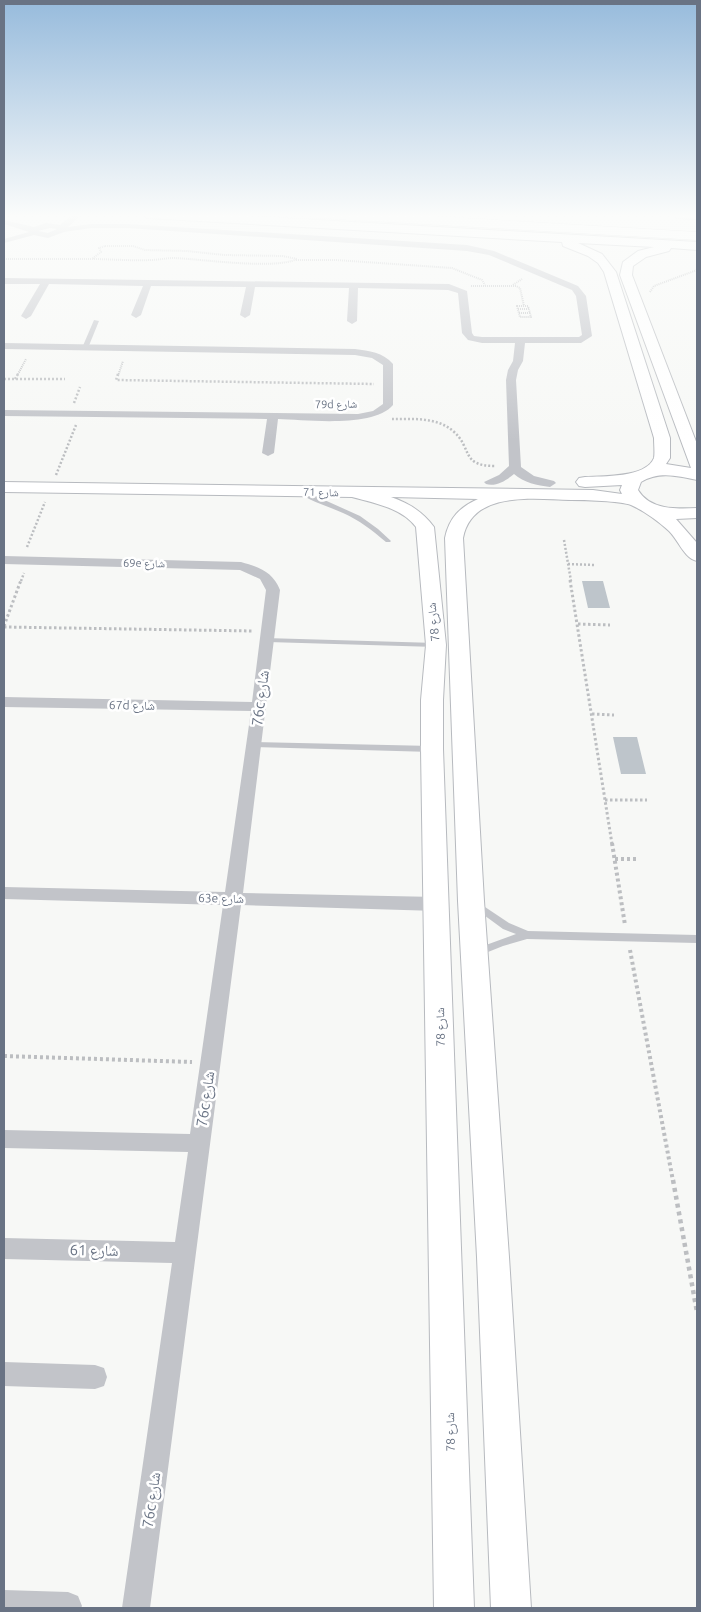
<svg xmlns="http://www.w3.org/2000/svg" width="701" height="1612" font-family="Ubuntu,'Noto Naskh Arabic',sans-serif">
	<style>
		.water { fill: #bec5cb }
		.lines { fill: none; stroke-linecap: round; stroke-linejoin: round }
		.secondary-casing { stroke: #b7babf; stroke-width: 2 }
		.highway-casing { stroke: #b7b9bd; stroke-width: 1 }
		.path-far4 { stroke: #bcbec1; stroke-width: 2; stroke-dasharray: 1 1; stroke-linecap: butt }
		.path-far3 { stroke: #bcbec1; stroke-width: 2.5; stroke-dasharray: 2 2; stroke-linecap: butt }
		.path-far2 { stroke: #bcbec1; stroke-width: 3; stroke-dasharray: 2.5 2.5; stroke-linecap: butt }
		.path-far1 { stroke: #bcbec1; stroke-width: 4; stroke-dasharray: 3 3; stroke-linecap: butt }
		.path { stroke: #bcbec1; stroke-width: 4.5; stroke-dasharray: 4 4; stroke-linecap: butt }
		.lane { fill: #c2c4c9; fill-rule: evenodd }
		.street { fill: #c2c4c9; fill-rule: evenodd }
		.secondary { fill: #fff; fill-rule: evenodd }
		.highway { fill: #fff; fill-rule: evenodd }
		.labels { text-anchor: middle; dominant-baseline: central; stroke-width: 5; stroke-linejoin: round; paint-order: stroke }
		.far-street-label { font-size: 11px; fill: #697384; stroke: #fff }
		.street-label { font-size: 12px; fill: #697384; stroke: #fff }
		.near-street-label { font-size: 15px; fill: #697384; stroke: #fff }
	</style>
	<rect width="100%" height="100%" fill="#f7f8f6"/>
	<path class="water" d="M582,581H603L610,608H588Z
		M613,737H637L646,774H621Z"/>
	<g class="lines">
		<defs>
			<path id="secondary" d="M141,214H214L697,242V250L671,248L669,251L646,257L633,266L632,275L697,444V480C677,476 659,471 641,482L638,490C650,510 676,509 697,508V518L676,519L697,543V561C684,558 679,541 669,531C658,521 644,511 631,505C621,501 583,500 571,500C535,499 472,490 463,538L484,901L509,1257L531,1608H491L477,1257L458,901L445,538C449,518 460,507 478,499L391,497C409,503 423,512 434,527L446,645L443,700V749L474,1608H434L421,749V700L426,645L416,527C402,508 374,503 352,497L4,492V482L593,490L622,494L620,490L622,485L585,487L579,486L576,482L579,478L585,477C602,476 646,478 654,458C655,453 654,444 654,438L604,272L598,263L588,256L563,246L562,242L147,218ZM578,243L654,247L638,251L623,262L620,275L691,468L666,464L670,458V438L616,272L602,254Z
				M671,214H697V219L677,218Z"/>
			<path id="highway" d="M313,214H396L697,232V240L319,218Z"/>
		</defs>
		<use href="#secondary" class="secondary-casing"/>
		<use href="#highway" class="highway-casing"/>
		<path class="path-far4" d="M105,246H133L145,250L187,251L224,255L283,256L297,259C275,270 201,259 174,258C166,258 158,260 150,260C131,261 111,259 92,259L101,252L99,248Z
			M4,259H92
			M296,260H336L452,268L482,280L485,285
			M513,285L522,279
			M471,286H516L520,288L524,306
			M650,292L654,286L697,270
			M517,306H528L531,317H520Z
			M518,309H529
			M519,313H530
			M17,376L26,359
			M118,376L123,361"/>
		<path class="path-far3" d="M118,374L116,380L374,384
			M4,379H65
			M15,379L18,374
			M74,403L80,387
			M392,419C412,419 437,417 453,431C473,448 460,466 495,466
			M56,475L76,425
			M564,540L571,581
			M27,547L45,502
			M568,564L594,565
			M21,581L24,573"/>
		<path class="path-far2" d="M570,580L612,844
			M578,624L610,625
			M4,626L21,580
			M4,627L253,631
			M592,714L614,715
			M605,800H647"/>
		<path class="path-far1" d="M612,843L625,925
			M615,859H636
			M630,950L673,1181
			M4,1056L192,1062"/>
		<path class="path" d="M673,1180L697,1312"/>
		<path class="lane" d="M94,320L99,321L88,348L83,349L82,348Z
			M300,489L360,516L378,529L391,541L390,542H386C373,531 359,520 343,513C328,506 310,502 297,491Z
			M265,638L436,643L440,645L436,647L268,642H265L264,640Z
			M254,742L432,746L436,749L432,752L251,747L250,745Z
			M476,901L509,923L528,931L697,935V943L527,939L503,946L478,956L475,955L473,952L475,949L516,934L503,929L473,907L471,905L473,903Z"/>
		<path class="street" d="M73,214H83L68,227L91,224H127L467,245L494,251L578,286L586,296L592,336L581,343H525L523,361L518,370L516,380L521,467L534,476L554,481L556,483L550,487C537,485 524,483 514,474C507,480 496,487 486,484L484,482L499,475L509,466L506,380L508,370L513,361L515,343H482L468,340L462,333L458,293L448,290L358,288L357,321L352,324L347,321L349,288L255,287L250,315L245,318L240,315L246,287L151,286L141,315L136,318L131,315L143,286L49,284L31,316L26,319L21,316L40,284H4V278L449,284L467,291L472,333L474,336L482,337H579L582,335L576,296L572,290L489,255L467,251L127,228H91L64,232L48,238L34,235L4,243V239L29,232L4,224V220L34,227L46,223L60,225ZM50,228L57,229L48,233L38,231Z
			M4,343L355,349C369,351 383,352 393,364V405C374,428 307,420 278,419L274,453L268,456L262,453L267,419L4,416V410L358,414L373,411L383,404V365L372,358L355,355L4,349Z
			M4,556L241,562C259,567 273,572 280,590L243,893L437,897L443,899L446,904L443,909L437,911L241,905L150,1608H122L172,1263L4,1259V1238L175,1242L188,1152L4,1148V1130L190,1134L223,905L4,899V887L225,892L251,711L4,707V697L252,702L266,590L260,579L240,570L4,564Z
			M4,1362L95,1365L104,1368L107,1377L104,1386L95,1389L4,1386Z
			M4,1590L68,1592L78,1596L82,1606L81,1608H4Z"/>
		<use href="#secondary" class="secondary"/>
		<use href="#highway" class="highway"/>
	</g>
	<linearGradient id="sky" x2="0" y2="1"><stop stop-color="#97bbdc"/><stop offset="0.49" stop-color="#fbfcfb"/><stop offset="1" stop-color="#fbfcfb" stop-opacity="0"/></linearGradient>
	<rect width="701" height="440" fill="url(#sky)"/>
	<g class="labels">
		<g class="far-street-label">
			<text transform="translate(336 404) rotate(-1)">79d شارع</text>
			<text transform="translate(321 492) rotate(1)">شارع 71</text>
			<text transform="translate(144 563) rotate(1)">69e شارع</text>
		</g>
		<g class="street-label">
			<text transform="translate(433 622) rotate(-96)">شارع 78</text>
			<text transform="translate(132 705) rotate(1)">67d شارع</text>
			<text transform="translate(221 898) rotate(1)">63e شارع</text>
			<text transform="translate(440 1027) rotate(-91)">شارع 78</text>
			<text transform="translate(450 1432) rotate(-91)">شارع 78</text>
		</g>
		<g class="near-street-label">
			<text transform="translate(260 698) rotate(-83)">76c شارع</text>
			<text transform="translate(205 1099) rotate(-82)">76c شارع</text>
			<text transform="translate(94 1250) rotate(1)">شارع 61</text>
			<text transform="translate(151 1500) rotate(-82)">76c شارع</text>
		</g>
	</g>
	<rect width="701" height="1612" fill="none" stroke="#697384" stroke-width="10"/>
</svg>
